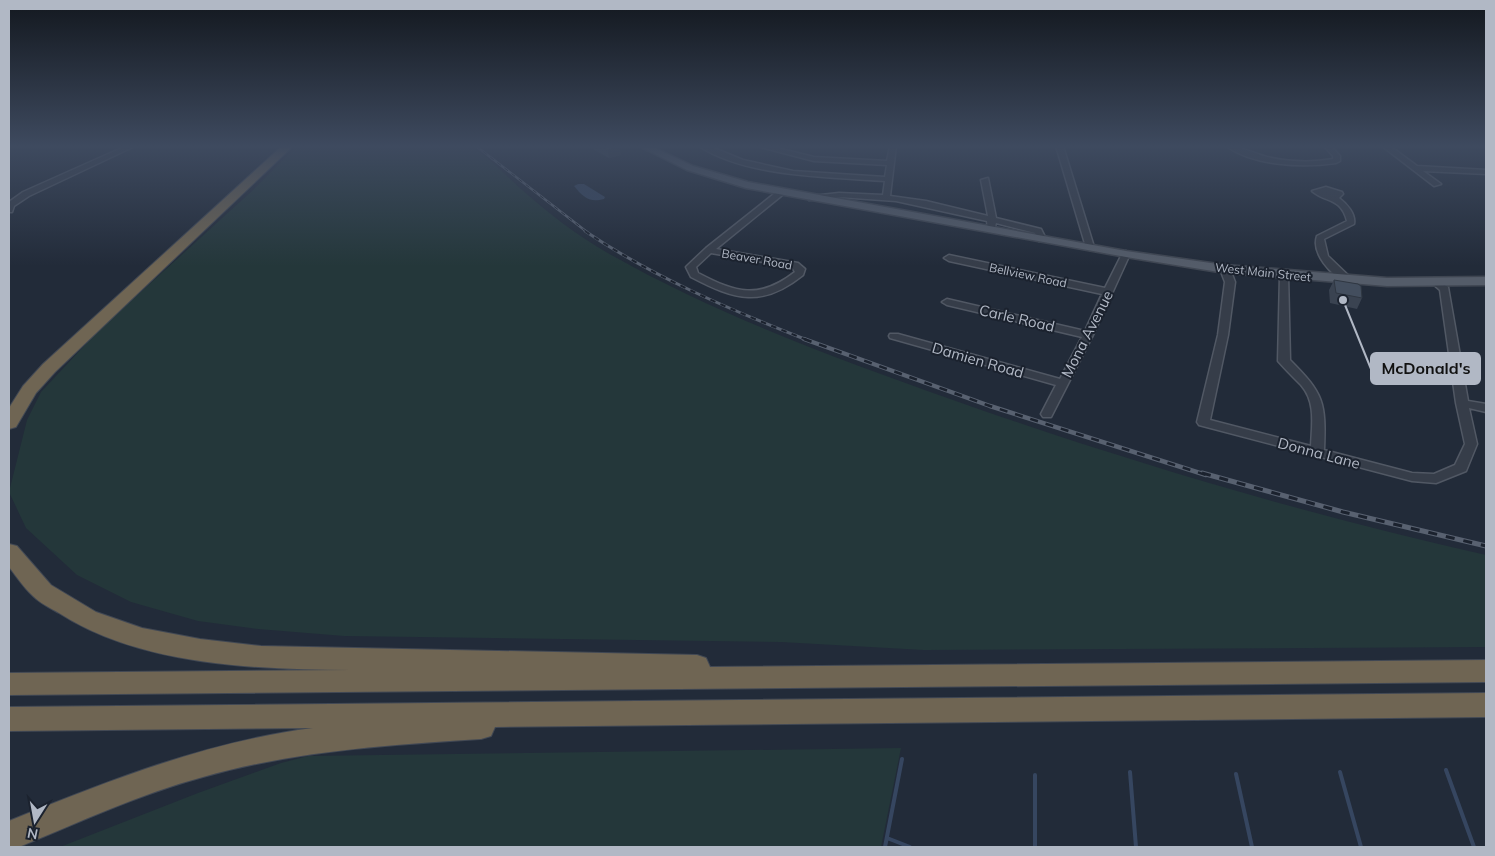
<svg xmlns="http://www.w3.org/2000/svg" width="1495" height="856" font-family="Mulish,sans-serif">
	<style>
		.green { fill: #24373a }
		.water { fill: #364660 }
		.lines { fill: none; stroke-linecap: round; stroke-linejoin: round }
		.stream { stroke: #364660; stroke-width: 4 }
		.minor-casing { stroke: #515864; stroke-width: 3 }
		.major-casing { stroke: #3f4652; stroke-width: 3 }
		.highway-casing { stroke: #414854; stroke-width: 2 }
		.minor { fill: #363d49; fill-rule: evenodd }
		.major { fill: #545c69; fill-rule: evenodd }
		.highway { fill: #6f6553; fill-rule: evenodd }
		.rail-far3-casing { stroke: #586170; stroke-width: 2.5 }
		.rail-far2-casing { stroke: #586170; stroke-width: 3 }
		.rail-far1-casing { stroke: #586170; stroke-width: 4.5 }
		.rail-casing { stroke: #586170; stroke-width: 5 }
		.rail-far3 { stroke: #1b222e; stroke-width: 1; stroke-dasharray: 4.5; stroke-linecap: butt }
		.rail-far2 { stroke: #1b222e; stroke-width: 2; stroke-dasharray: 5.5; stroke-linecap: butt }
		.rail-far1 { stroke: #1b222e; stroke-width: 2.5; stroke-dasharray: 8; stroke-linecap: butt }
		.rail { stroke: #1b222e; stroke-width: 3; stroke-dasharray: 9; stroke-linecap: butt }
		.wall { fill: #3a4351 }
		.shaded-wall { fill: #2f3742 }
		.building { fill: #434e5e; stroke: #2f3742 }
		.labels { text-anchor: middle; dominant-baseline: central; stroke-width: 4; stroke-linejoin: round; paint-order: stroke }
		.far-street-label { font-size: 12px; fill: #b1b8c5; stroke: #1b222e }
		.street-label { font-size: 15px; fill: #b1b8c5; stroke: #1b222e }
		.leader { fill: none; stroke: #b1b8c5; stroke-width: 2 }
		.callout-dot { fill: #b1b8c5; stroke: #1b222e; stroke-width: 2 }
		.callout { fill: #b1b8c5; stroke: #b1b8c5; stroke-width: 2 }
		.callout-label { font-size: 16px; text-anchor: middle; font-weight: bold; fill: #111 }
	</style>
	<rect width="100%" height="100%" fill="#222b39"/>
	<path class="green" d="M297,146H470C489,157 504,174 521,189C547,212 575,234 606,252C715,314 834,358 953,400C1128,462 1305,514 1486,555V647L924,650L781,642L344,636L258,629L198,621L131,602L77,575L26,528L9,492L27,420L41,392L100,329L252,191Z
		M901,748L881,847H60L198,793L281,763L308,756Z"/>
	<path class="water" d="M578,184H584L605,197L604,199C589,203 583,197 574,186Z"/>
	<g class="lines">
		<path class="stream" d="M1446,770L1474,847
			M1130,772L1136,847
			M1340,772L1361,847
			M1236,774L1252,847
			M1035,775V847
			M887,838L910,847
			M885,847L902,759"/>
		<defs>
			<path id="minor" d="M126,146H135L29,196L14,206L12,212H9V202L23,192Z
				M661,146L647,150L644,148L645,146Z
				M699,146H709L743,160L793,171L885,177L887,165L814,161L756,146H769L814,157L887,161L890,146H896L890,196L926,201L988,216L981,180L988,178L996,218L1041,229L1046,239L1039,241L1035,233L996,223L994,230H988L987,221L896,201L839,197L809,200V196H812L839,193L883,195L885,181C829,177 746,177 699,146Z
				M1056,146H1063L1094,247L1093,249L1090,250L1086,247Z
				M1226,146C1240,146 1253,153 1267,157C1289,162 1311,163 1333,159V156L1324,146H1331L1340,156V161L1336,163C1302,168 1255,166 1226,146Z
				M1382,146H1390L1417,166L1486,170V174L1423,171L1441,184L1434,186Z
				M1326,187L1342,192L1343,194L1339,198C1347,204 1356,214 1354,224L1324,239L1328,256L1352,279L1347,282C1331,276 1311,253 1317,236L1347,221C1341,197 1326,203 1312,191Z
				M779,190L786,192L716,249L798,263L805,269L803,275C762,308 735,300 691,277L686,267L688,265L706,248ZM711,253L792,267L795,272C759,300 736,293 698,273L696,267Z
				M1126,251L1130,254L1093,335L1051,417H1043L1041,414L1056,385L890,338L889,336L890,334H898L1060,379L1082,337L947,305L942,302L947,299L1085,331L1102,294L949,261L944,258L949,255L1105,288L1122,254Z
				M1225,266L1230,269L1235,282L1228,335L1210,420L1311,446C1312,424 1316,402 1301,385C1293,377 1285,369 1278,361L1280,275L1282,273H1288L1290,360C1324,394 1326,402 1324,450L1412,473L1434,474L1455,465L1465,444L1456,403L1440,290L1432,283L1437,280L1448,287L1468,401L1486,404V412L1469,408L1477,444L1466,471L1436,483L1412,481L1199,425L1197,422L1218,335L1225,282L1220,269Z"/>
			<path id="major" d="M639,146H651L693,166L748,182L1126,251L1225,265L1387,278L1486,277V285L1387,286L1225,273L1126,257L746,188L687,170Z"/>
			<path id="highway" d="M282,146H293L55,372L36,393L16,427L9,429V408L23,386L43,364Z
				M9,544L17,546L51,585L96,612L142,628L200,639L261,646L697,655L706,658L710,667L1486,660V682L9,695V673L351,670C256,669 141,666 59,613C50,608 40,603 33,596C24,588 17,577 9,567Z
				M1486,693V717L495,727L491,736L481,739C388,745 294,751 203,777C140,794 80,822 19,847H9V821C108,781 206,742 313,728L9,731V707Z"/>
		</defs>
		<use href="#minor" class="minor-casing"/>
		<use href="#major" class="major-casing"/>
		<use href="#highway" class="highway-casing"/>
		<use href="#minor" class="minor"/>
		<use href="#major" class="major"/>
		<use href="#highway" class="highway"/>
		<defs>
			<path id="rail-far3" d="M476,146L587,232"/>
			<path id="rail-far2" d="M585,231C651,276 733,311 807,340"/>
			<path id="rail-far1" d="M804,339L990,406L1206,475"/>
			<path id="rail" d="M1202,473L1343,512L1486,546"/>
		</defs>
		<use href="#rail-far3" class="rail-far3-casing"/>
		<use href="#rail-far2" class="rail-far2-casing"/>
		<use href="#rail-far1" class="rail-far1-casing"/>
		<use href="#rail" class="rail-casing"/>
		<use href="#rail-far3" class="rail-far3"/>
		<use href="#rail-far2" class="rail-far2"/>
		<use href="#rail-far1" class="rail-far1"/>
		<use href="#rail" class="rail"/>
	</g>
	<path class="wall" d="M587,146H619L621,155L609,158Z
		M1334,280L1362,298L1357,309L1330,303L1329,290Z"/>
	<path class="shaded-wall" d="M620,147L621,155L609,158L608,150Z"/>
	<path class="building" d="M602,146H619L620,147L608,150Z
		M1334,280L1358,284L1361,286L1362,298L1336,293Z"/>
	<linearGradient id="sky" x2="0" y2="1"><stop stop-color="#13181f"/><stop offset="0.55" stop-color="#3e4a5f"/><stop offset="1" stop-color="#3e4a5f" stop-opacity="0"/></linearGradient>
	<rect width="1495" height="266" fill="url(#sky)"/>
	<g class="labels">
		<g class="far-street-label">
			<text transform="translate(757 259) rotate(10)">Beaver Road</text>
			<text transform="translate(1263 272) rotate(6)">West Main Street</text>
			<text transform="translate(1028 275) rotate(12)">Bellview Road</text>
		</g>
		<g class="street-label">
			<text transform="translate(1017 318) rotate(13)">Carle Road</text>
			<text transform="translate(1087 334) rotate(-63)">Mona Avenue</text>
			<text transform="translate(978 360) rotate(16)">Damien Road</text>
			<text transform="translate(1319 453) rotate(15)">Donna Lane</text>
		</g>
	</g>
	<path class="leader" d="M1343 300L1371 369"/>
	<circle class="callout-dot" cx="1343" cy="300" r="5"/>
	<rect class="callout" x="1371" y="353" width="109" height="31" rx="5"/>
	<g class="callout-label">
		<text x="1426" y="374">McDonald's</text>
	</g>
	<rect width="1495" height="856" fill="none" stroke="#b1b8c5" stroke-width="20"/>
	<g transform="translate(35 821) rotate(191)" stroke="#1b222e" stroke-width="4" paint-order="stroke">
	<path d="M0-4L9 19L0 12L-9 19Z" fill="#b1b8c5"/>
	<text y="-8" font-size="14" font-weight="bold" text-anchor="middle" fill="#b1b8c5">N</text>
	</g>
</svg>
